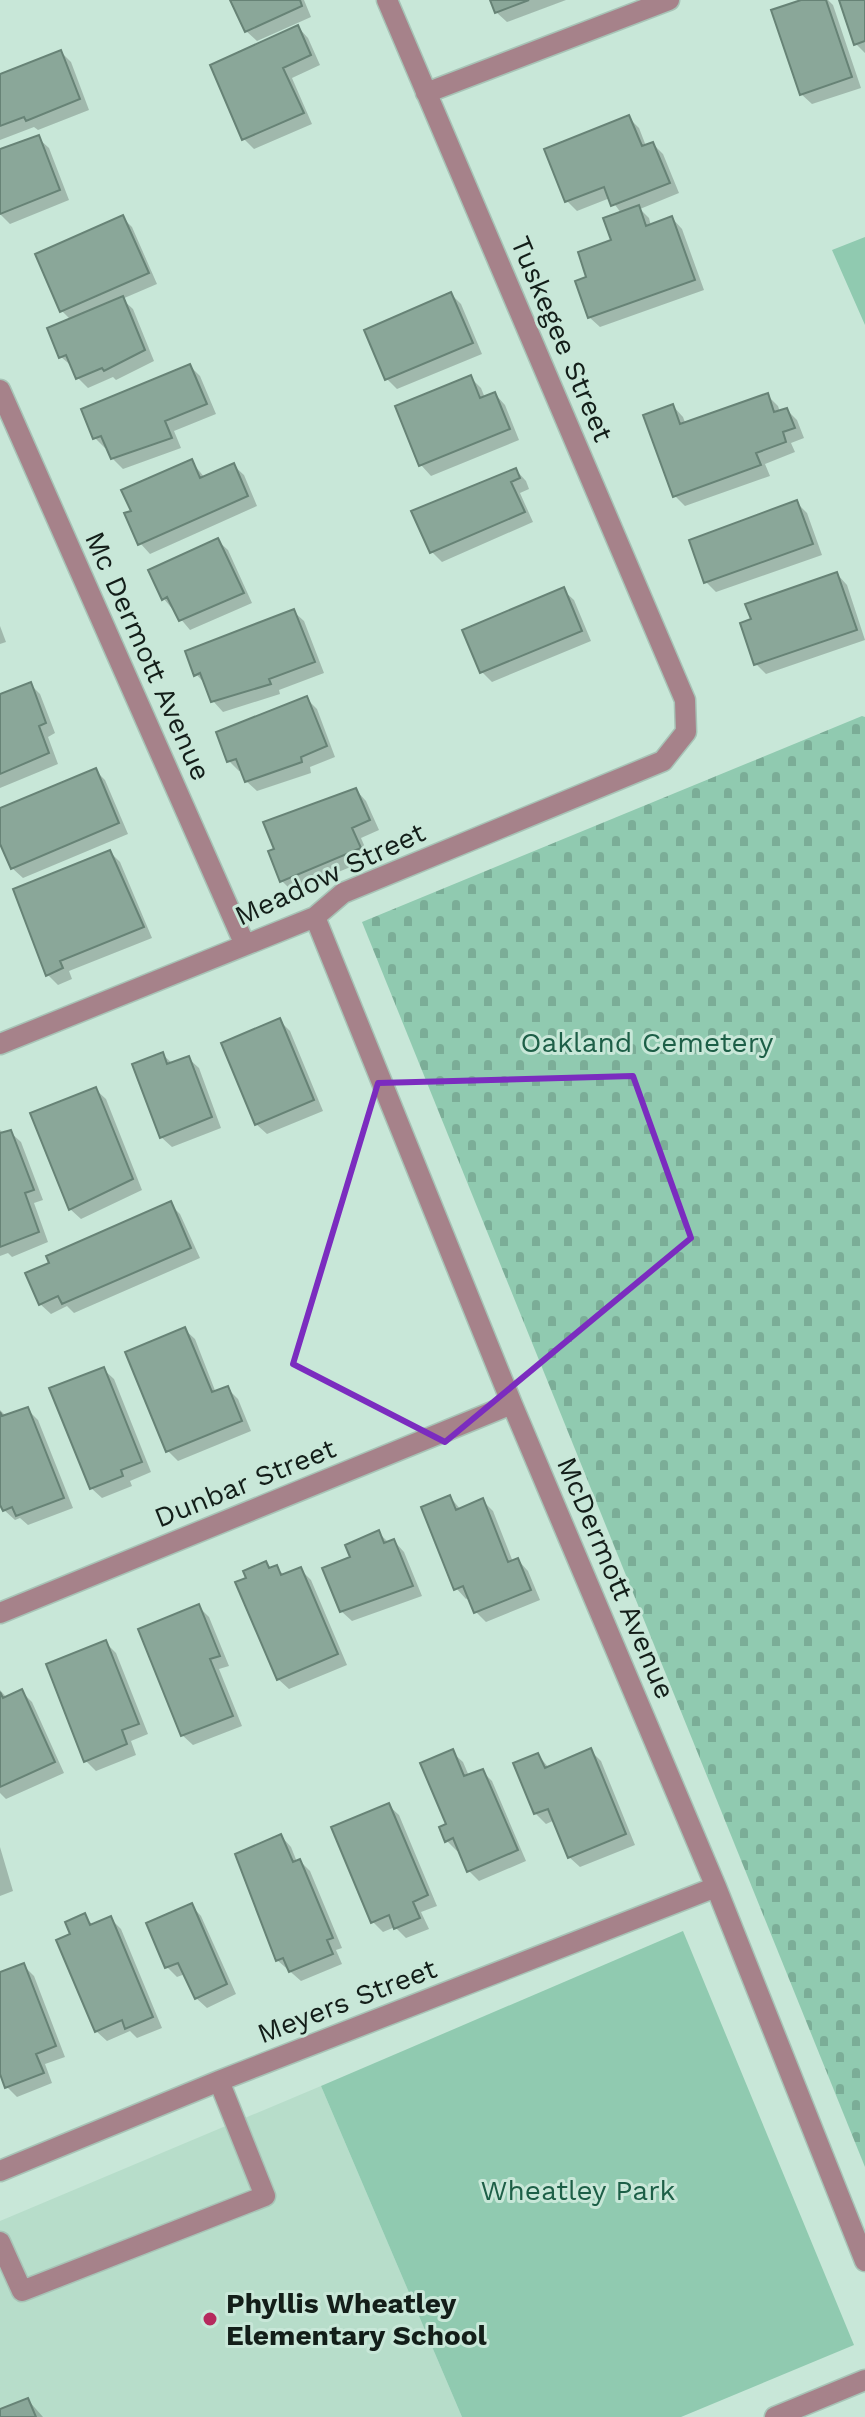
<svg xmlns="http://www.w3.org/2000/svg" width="865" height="2417" font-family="'Work Sans',sans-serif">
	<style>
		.built { fill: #b7ddca }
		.cemetery { fill: url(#cemetery-stones) }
		.park { fill: #90cab0 }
		.shadow { fill: #0003 }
		.building { fill: #8aa799; stroke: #678376; stroke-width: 2 }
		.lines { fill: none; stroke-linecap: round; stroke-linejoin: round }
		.minor-casing { stroke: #a7c3b6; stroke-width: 23 }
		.minor { stroke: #a6828a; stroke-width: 20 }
		.marked { fill: none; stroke: #7b2cbf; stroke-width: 6; stroke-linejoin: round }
		.poi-dot { fill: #b6295d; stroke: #c8e7d8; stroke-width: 3 }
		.labels { text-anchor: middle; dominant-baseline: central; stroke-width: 6; stroke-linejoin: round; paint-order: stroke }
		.street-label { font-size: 28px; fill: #131e19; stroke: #c8e7d8 }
		.park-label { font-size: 28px; fill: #1d5f47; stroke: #c8e7d8 }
		.poi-label { font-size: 28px; font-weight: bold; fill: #131e19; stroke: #c8e7d8; text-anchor: start }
	</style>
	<defs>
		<pattern id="cemetery-stones" width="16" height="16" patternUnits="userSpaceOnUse" patternTransform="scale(2)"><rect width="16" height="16" fill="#90cab0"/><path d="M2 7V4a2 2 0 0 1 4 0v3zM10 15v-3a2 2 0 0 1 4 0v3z" fill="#7bad97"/></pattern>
	</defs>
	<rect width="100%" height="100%" fill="#c8e7d8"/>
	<path class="built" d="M321,2086L462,2417H0V2221Z"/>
	<path class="cemetery" d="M862,716L865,717V2167L362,922Z"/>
	<path class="park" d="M865,237V325L832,250Z
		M683,1931L854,2345L681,2417H462L321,2086Z"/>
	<path class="shadow" d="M232,0H304L311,17L257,41L246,31Z
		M492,0H566L507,22L496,12Z
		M808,0H828L833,5L861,88L812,104L801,94Z
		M841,0H865V53L856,44Z
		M298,27L308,38L320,65L292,78L312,124L254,149L244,139Z
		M61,52L71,62L89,110L38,130L34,127L0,140V76Z
		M629,118L639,128L646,146L653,144L663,154L679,193L640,209L649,218L651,226L672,218L682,229L704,290L600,327L589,317V278L614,241L621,213L610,198L577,211L567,201Z
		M38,138L49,148L69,200L10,224L0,214V151Z
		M122,217L132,227L157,284L122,299L133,309L154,361L116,380L113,377L88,388L78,378L73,367L61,357L49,329L71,320L62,311Z
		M451,294L461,304L482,354L397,389L387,379Z
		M190,366L200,376L216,414L174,431L181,448L123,469L112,458L108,447L105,448L95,438Z
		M470,377L481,388L485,398L495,394L505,405L519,440L431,476L421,465L398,407Z
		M768,396L778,406L780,412L787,410L797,420L804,438L791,443L795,452L765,464L770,476L685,506L675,496L673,406L683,417L686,425Z
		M191,461L205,478L233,465L244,475L257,506L150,554L140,543Z
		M516,470L526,481L529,489L520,493L533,522L442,562L432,552Z
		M797,503L807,513L822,555L716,592L706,582Z
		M217,540L228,550L252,603L190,630L164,599L150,571Z
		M837,574L847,585L865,640L766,674L756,664Z
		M563,590L574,600L591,641L492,682L482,672Z
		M293,611L304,621L324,673L279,690L280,694L223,712L213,701L207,686L196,674Z
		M0,626L6,642L0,644Z
		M30,684L40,694L55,733L48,737L58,764L0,788V696Z
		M306,698L317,709L335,757L310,767L311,773L257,791L246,781L242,770L239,771L229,761Z
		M95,770L105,780L128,834L23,878L12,868L0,839V810Z
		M356,790L366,801L379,830L361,838L370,859L292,891L282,881Z
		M110,852L120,862L152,938L69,971L72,979L58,985L48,975Z
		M280,1021L290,1031L323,1111L267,1134L256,1124Z
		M162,1054L173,1064L188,1058L199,1068L221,1128L172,1147L161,1137Z
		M95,1089L106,1099L142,1190L81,1219L70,1209Z
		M0,1130L4,1134L10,1132L21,1142L43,1200L34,1203L48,1242L12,1257L8,1253L0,1256Z
		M170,1204L180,1214L200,1258L74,1313L67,1306L51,1314L40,1304Z
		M184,1329L195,1339L216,1393L227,1388L238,1399L251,1431L178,1461L168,1451Z
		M103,1369L114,1379L151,1472L130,1481L132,1486L102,1498L91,1488Z
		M27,1409L38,1420L73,1508L28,1525L20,1518L15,1520L4,1510L0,1500V1410L7,1417Z
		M450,1497L461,1510L483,1501L493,1511L513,1562L518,1560L528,1571L540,1600L486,1622L476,1612L470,1597L466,1599L456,1588Z
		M379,1533L389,1543L394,1541L404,1552L422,1596L352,1621L341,1611L352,1558Z
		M266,1564L271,1569L276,1567L285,1576L300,1569L311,1580L347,1665L289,1689L278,1679L248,1579Z
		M199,1607L209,1617L229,1666L219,1669L242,1726L193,1745L182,1735Z
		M105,1642L116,1653L148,1734L131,1741L136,1755L96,1771L86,1761Z
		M0,1690L7,1698L22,1692L32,1702L64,1773L6,1799L0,1793Z
		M591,1751L601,1761L635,1845L580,1867L569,1857L555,1820L546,1824L535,1813L538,1755L549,1768Z
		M452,1752L463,1762L469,1776L482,1771L492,1781L526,1861L479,1881L469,1871L460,1850L457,1851L447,1841Z
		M388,1805L399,1815L437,1906L421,1912L429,1929L406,1938L395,1927L383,1932L373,1922Z
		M281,1836L291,1847L297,1862L300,1861L310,1871L342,1948L336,1950L342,1964L301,1981L277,1960Z
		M0,1847L13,1891L0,1896Z
		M191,1905L201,1916L236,1994L207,2008L196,1998L185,1974L177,1977L167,1967Z
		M84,1916L94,1926L111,1919L121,1929L162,2028L137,2038L130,2031L107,2041L96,2031L73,1935Z
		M24,1966L34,1976L65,2057L45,2064L52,2083L17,2097L7,2087L0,2069V1975Z
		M28,2400L43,2417H0V2412Z"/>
	<path class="building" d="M230,0H300L302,6L245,32Z
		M490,0H529L495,13Z
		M801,0H826L852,77L800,95L771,10Z
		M839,0H865V41L854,45Z
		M298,25L311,55L283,68L304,113L242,140L210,65Z
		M61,50L80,99L26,121L24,117L0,126V74Z
		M629,115L642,146L653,142L670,183L611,206L604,187L565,202L544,149Z
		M39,135L60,190L0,214V149Z
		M639,205L646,226L672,216L695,280L588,318L575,281L586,277L578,252L611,240L603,218Z
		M123,215L149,273L60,312L35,254Z
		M451,292L473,343L385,380L364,330Z
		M123,296L145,350L104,371L102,368L76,379L66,355L59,358L47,328Z
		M190,364L207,404L165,421L172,438L111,459L101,436L93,439L81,409Z
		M471,375L480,398L495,392L510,429L419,466L395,406Z
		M768,393L774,412L787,408L795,428L783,432L786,442L756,453L761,465L673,497L643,415L673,404L680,424Z
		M192,459L200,478L234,463L248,496L138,545L124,513L131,511L121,490Z
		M516,468L520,478L511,482L525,512L430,553L411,511Z
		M797,500L813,544L704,583L689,540Z
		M218,538L244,593L179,621L167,597L162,600L148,570Z
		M837,572L857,630L754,665L740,623L751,619L745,604Z
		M564,587L582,631L480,673L462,630Z
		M294,609L315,662L269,679L271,684L211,702L200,673L194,676L185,651Z
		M31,682L46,723L39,726L49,753L0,774V694Z
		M307,696L327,746L301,757L302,762L245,782L236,759L227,762L216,732Z
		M96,768L119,823L11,869L0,844V808Z
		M356,788L370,820L352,828L361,848L280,882L268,851L274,849L263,822Z
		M110,850L144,927L60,961L63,968L46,976L13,889Z
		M280,1018L314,1100L255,1125L221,1043Z
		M163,1052L167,1064L189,1056L212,1117L160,1138L132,1064Z
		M96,1087L133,1179L69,1210L30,1113Z
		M11,1130L34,1190L25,1193L39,1232L0,1247V1133Z
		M171,1201L191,1248L62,1304L58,1296L39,1305L25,1273L49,1263L46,1256Z
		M185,1327L212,1392L228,1386L242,1421L166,1452L125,1352Z
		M104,1367L142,1462L121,1470L123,1476L90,1489L49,1388Z
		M28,1407L64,1498L16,1516L12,1507L3,1511L0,1505V1412L2,1416Z
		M450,1495L456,1510L483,1498L508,1562L518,1558L531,1590L474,1613L463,1586L454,1590L421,1507Z
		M379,1530L384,1543L394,1539L413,1586L340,1612L322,1568L350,1557L345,1545Z
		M266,1561L269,1568L277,1565L281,1575L301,1567L338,1654L277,1680L235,1582L246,1578L243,1571Z
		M199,1604L220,1656L210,1659L233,1716L181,1736L138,1629Z
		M106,1640L139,1724L122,1730L127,1744L84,1762L46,1664Z
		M22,1689L55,1762L0,1787V1692L3,1698Z
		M591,1748L626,1834L568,1858L548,1809L534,1814L513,1763L538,1753L545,1768Z
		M453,1749L464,1776L483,1769L518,1850L467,1872L453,1838L445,1842L439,1827L446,1824L420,1763Z
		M389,1803L428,1895L413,1902L420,1918L394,1929L389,1915L371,1923L331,1827Z
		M281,1834L293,1862L300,1859L333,1938L327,1940L333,1954L289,1972L283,1958L276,1961L235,1854Z
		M192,1903L227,1984L195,1999L178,1963L165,1968L146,1923Z
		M85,1913L90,1925L111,1916L153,2017L125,2029L122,2020L95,2032L56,1940L70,1934L65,1922Z
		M24,1963L56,2046L36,2054L44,2073L5,2088L0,2074V1972Z
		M28,2398L36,2417H0V2409Z"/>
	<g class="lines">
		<defs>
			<path id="minor" d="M426,93L669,0
				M0,390L245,945
				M315,917L512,1404L716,1887L865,2261
				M0,1044L315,917L343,893L663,761L686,732L685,700L387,0
				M0,1613L512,1404
				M0,2171L219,2081L716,1887
				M0,2242L22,2291L265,2196L219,2081
				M775,2417L865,2380"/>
		</defs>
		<use href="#minor" class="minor-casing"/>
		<use href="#minor" class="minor"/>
	</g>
	<path class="marked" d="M633,1076L691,1238L445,1442L293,1364L378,1083Z"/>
	<circle class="poi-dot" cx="210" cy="2319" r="8"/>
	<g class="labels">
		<g class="street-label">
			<text transform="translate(562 339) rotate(67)">Tuskegee Street</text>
			<text transform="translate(148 656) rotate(66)">Mc Dermott Avenue</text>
			<text transform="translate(330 874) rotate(-25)">Meadow Street</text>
			<text transform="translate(245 1483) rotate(-22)">Dunbar Street</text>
			<text transform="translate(616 1578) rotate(67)">McDermott Avenue</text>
			<text transform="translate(347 2001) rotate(-21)">Meyers Street</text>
		</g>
		<g class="park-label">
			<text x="647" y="1042">Oakland Cemetery</text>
			<text x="578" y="2190">Wheatley Park</text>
		</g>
		<g class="poi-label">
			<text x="226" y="2303">Phyllis Wheatley<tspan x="226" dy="32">Elementary School</tspan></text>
		</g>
	</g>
</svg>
